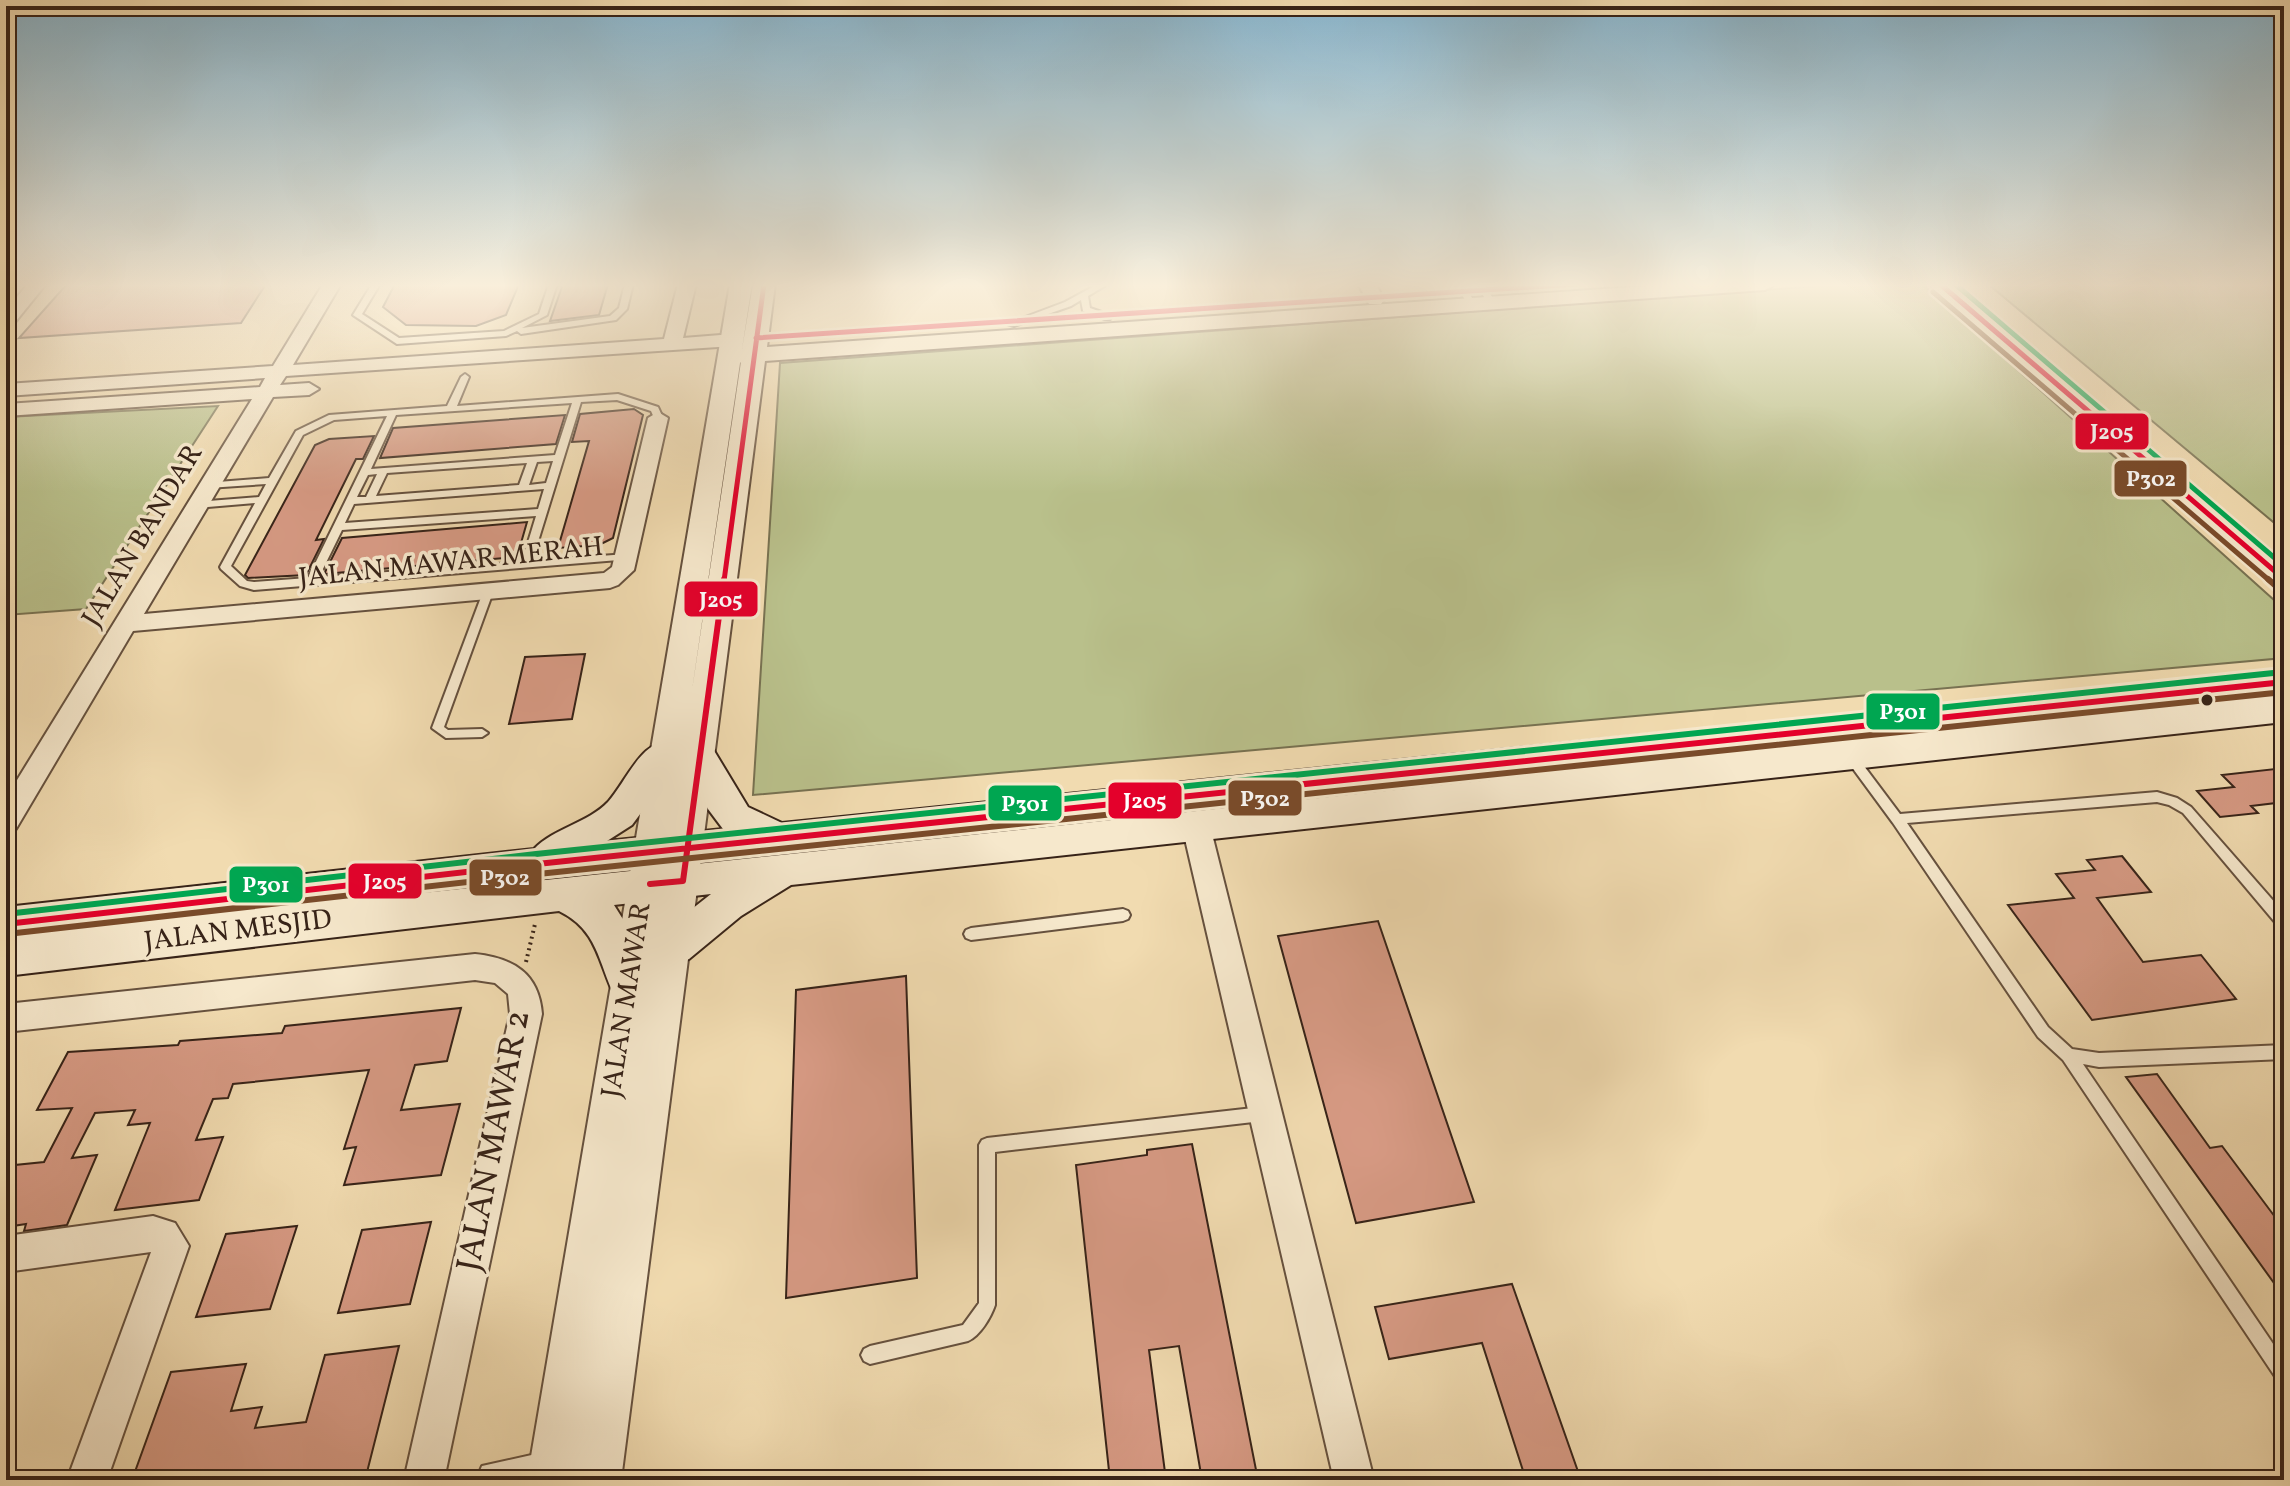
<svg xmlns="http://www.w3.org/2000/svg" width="2290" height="1486" font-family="Vollkorn,serif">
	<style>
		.green { fill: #b9c08b; stroke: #787252; stroke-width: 2 }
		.building { fill: #d79a84; stroke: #372318; stroke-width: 2 }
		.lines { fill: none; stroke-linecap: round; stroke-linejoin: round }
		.service-casing { stroke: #66513e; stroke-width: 4 }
		.minor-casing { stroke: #66513e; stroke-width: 4 }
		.tertiary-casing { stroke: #66513e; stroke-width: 4 }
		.secondary-casing { stroke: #372318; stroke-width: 4 }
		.path { stroke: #372318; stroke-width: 4; stroke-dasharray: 2 4; stroke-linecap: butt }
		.service { fill: #f6e8cc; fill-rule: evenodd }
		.minor { fill: #f6e8cc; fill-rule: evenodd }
		.tertiary { fill: #f6e8cc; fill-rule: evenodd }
		.secondary { fill: #f6e8cc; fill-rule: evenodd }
		.bus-1-far1-casing { stroke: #f6e8cc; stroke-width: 10 }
		.bus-1-casing { stroke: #f6e8cc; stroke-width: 12 }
		.bus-2-far1-casing { stroke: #f6e8cc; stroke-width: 10 }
		.bus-2-casing { stroke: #f6e8cc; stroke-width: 12 }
		.bus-3-far1-casing { stroke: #f6e8cc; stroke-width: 10 }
		.bus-3-casing { stroke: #f6e8cc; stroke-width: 12 }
		.bus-1-far1 { stroke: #e4002b; stroke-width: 5 }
		.bus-1 { stroke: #e4002b; stroke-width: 6 }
		.bus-2-far1 { stroke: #7a4b2a; stroke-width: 5 }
		.bus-2 { stroke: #7a4b2a; stroke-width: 6 }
		.bus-3-far1 { stroke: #00a651; stroke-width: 5 }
		.bus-3 { stroke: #00a651; stroke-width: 6 }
		.bus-dot { fill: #372318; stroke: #f6e8cc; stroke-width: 3 }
		.labels { text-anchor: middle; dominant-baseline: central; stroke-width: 7; stroke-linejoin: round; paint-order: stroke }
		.street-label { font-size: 28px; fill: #372318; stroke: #f6e8cc }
		.near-street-label { font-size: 34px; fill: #372318; stroke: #f6e8cc }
		.line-badge { stroke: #f6e8cc; stroke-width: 3 }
		.badge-label { font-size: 22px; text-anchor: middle; font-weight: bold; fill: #fff }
	</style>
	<rect width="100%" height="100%" fill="#f1dbb0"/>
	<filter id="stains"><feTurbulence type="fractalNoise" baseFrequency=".0025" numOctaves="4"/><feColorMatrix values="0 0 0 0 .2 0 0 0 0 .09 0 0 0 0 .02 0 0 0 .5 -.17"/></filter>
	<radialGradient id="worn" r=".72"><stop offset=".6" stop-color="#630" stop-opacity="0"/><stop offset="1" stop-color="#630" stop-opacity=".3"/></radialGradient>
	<path class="green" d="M1844,284H1922L2284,609V658L753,795L780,363Z
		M1988,284H2284V531Z
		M218,406L86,609L6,615V417Z"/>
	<path class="building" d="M67,284H266L241,323L19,338Z
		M395,284H519L506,315L476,326L406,325L383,307Z
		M563,284H608L599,315L550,321Z
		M634,409L643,415L613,538L599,545L558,548L589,441L572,442L580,414Z
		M565,415L556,444L380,458L393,428Z
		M374,436L363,459H356L316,540L324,539L306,575L248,578L245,575L315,445L329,439Z
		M527,522L517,557L324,574L342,538Z
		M585,654L572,719L509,724L525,657Z
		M2284,768V802L2251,806L2258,813L2220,817L2197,791L2234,787L2222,775Z
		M2122,856L2151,892L2097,898L2143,962L2201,955L2236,999L2092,1020L2008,905L2074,898L2056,874L2095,870L2087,860Z
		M1378,921L1474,1202L1356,1223L1278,936Z
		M906,976L917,1278L786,1298L796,990Z
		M461,1008L447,1061L415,1065L401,1110L460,1104L441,1175L344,1185L356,1147L344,1149L369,1070L233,1084L228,1098L213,1099L196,1140L223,1137L199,1200L115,1210L150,1123L128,1125L135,1110L95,1113L72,1158L97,1155L67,1225L24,1231L26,1224L6,1227V1184L15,1165L44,1162L72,1108L37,1110L68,1052L178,1045L180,1041L282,1033L285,1026Z
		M2157,1074L2210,1148L2222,1146L2284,1229V1297L2126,1077Z
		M1192,1144L1258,1480H1202L1179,1346L1149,1350L1166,1480H1110L1076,1165L1147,1155V1150Z
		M431,1222L410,1304L338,1313L362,1230Z
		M297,1226L270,1309L196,1317L226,1234Z
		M1512,1284L1581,1480H1526L1482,1343L1389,1359L1375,1307Z
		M399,1346L365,1480H132L171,1372L246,1364L231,1411L262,1407L255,1428L306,1422L325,1355Z"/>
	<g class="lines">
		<defs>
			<path id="service" d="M372,284H380L362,314L399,338L504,331L539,314L549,284H557L547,315L522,328L610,316L619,308L625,284H633L627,309L616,320L521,334L517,331L506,336L397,344L353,315Z
				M1098,284H1108L1088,296L1090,308L1110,315V319H1104L1083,311L1081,300L1071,306L1014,326L1007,324L1065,302Z
				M1455,284H1463L1476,304L1475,306H1469Z
				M1476,284H1484L1496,303L1495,305H1489Z
				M1527,284H1535L1537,287L1530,289Z
				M465,374L469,377L457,406L618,394L658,407L663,418L658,421L655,420L651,411L617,400L581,402L532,561L627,554L632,557L631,559L254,590L240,586L221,569L220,567L255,503L196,508L191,505L196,502L259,497L266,484L208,488L203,485L205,483L269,478L296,431L329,415L447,406L461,377ZM572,403L555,455L371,469L396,415ZM387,416L308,578L254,582L247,581L231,566L303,435L334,420ZM553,461L546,483L529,485L537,462ZM527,463L519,485L376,496L387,473ZM377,474L366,497H357L368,475ZM544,489L538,509L345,523L354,504ZM536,516L522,562L319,577L342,530Z
				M488,588L493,592L444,727L448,730L482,729L488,733L482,737L446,738L432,728L483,592Z
				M1830,725L1834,726L1900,814L2157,792L2177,798L2191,807L2284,913V929L2279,927L2183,813L2169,805L2157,802L1907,823L2048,1027L2072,1049L2099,1053L2284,1045V1059L2099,1067L2083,1064L2284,1360V1384L2278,1381L2063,1060L2038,1037L1893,823L1826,732L1824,729L1826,726Z
				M1123,909L1128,911L1130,915L1128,919L1123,921L971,940L966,938L964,934L966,930L971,928Z
				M1262,1107L1267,1109L1270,1114L1267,1119L1262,1121L995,1152V1305C991,1317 980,1336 968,1341L870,1364L864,1361L861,1355L864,1349L870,1346L963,1325L979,1303V1145L982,1140L987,1138Z"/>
			<path id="minor" d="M28,284H46L12,326L6,327V310Z
				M323,284H341L293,365L664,339L678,284H696L683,338L733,334L742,340L733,346L286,376L280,385L309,383L319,389L309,395L273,397L144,614L604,573L612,567L648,418L658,412L668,418L634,570L618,585L610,588L133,631L16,829L6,832V798L252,399L6,416V404L260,387L265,378L6,396V384L273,366Z
				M1358,284H1376L1384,300L1381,304H1369Z
				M1196,815L1206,818L1210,826L1374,1480H1334L1182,826L1186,818Z
				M475,954C513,958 539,973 542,1014L444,1480H404L510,1014L508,994L495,983L475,980L6,1032V1004Z
				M153,1216L175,1223L189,1246L107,1480H67L151,1252L6,1272V1236Z
				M563,1448L577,1454L583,1468L578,1480H476L482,1466Z"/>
			<path id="tertiary" d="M730,284H752L742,349L753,284H775L767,347L1675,284H1776L1765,290L765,361L621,1480H527ZM741,362L691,697L740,363Z
				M1929,284H1953L2284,564V588L2274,586Z"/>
			<path id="secondary" d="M2284,670V694L537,880L413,894L2284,696V722L791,885L741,916L689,959L674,965L659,959L653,947L659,935L711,894L614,905L636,940L651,984L645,997L630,1002L615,997C598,962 598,930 559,911L6,976V907L534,849C554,828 588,823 608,802C628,780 643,733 678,743L683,753L678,763L632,825L607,841L723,829L708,809L682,759L687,749L700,745L713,749L748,807L782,823Z"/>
		</defs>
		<use href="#service" class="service-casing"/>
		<use href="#minor" class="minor-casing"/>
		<use href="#tertiary" class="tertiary-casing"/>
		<use href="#secondary" class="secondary-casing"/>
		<path class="path" d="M526,962L535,924"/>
		<use href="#service" class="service"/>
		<use href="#minor" class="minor"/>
		<use href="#tertiary" class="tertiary"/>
		<use href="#secondary" class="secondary"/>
		<defs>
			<path id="bus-1-far1" d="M1940,284L2284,579
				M756,338L1576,284
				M724,581L764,284"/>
			<path id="bus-1" d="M650,884L683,881L724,579
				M6,924L537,864L2284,682"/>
			<path id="bus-2-far1" d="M1933,292L2270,581"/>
			<path id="bus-2" d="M2268,579L2277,587
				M7,934L538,874L2284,692"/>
			<path id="bus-3-far1" d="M1955,284L2284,566"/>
			<path id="bus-3" d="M6,914L536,854L2283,672"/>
		</defs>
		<use href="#bus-1-far1" class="bus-1-far1-casing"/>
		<use href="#bus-1" class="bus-1-casing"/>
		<use href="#bus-2-far1" class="bus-2-far1-casing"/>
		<use href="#bus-2" class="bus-2-casing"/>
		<use href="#bus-3-far1" class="bus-3-far1-casing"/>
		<use href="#bus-3" class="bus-3-casing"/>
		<use href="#bus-1-far1" class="bus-1-far1"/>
		<use href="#bus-1" class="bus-1"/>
		<use href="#bus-2-far1" class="bus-2-far1"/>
		<use href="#bus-2" class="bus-2"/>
		<use href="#bus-3-far1" class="bus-3-far1"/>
		<use href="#bus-3" class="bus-3"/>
	</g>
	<linearGradient id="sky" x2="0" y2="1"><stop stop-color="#89b7d0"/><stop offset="0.58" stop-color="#f9efdb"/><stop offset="1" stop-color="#f9efdb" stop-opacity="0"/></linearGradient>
	<rect width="2290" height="492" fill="url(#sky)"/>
	<circle class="bus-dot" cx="2207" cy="700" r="7"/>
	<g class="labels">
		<g class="street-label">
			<text transform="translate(143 536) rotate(-59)">JALAN BANDAR</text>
			<text transform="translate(451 563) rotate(-6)">JALAN MAWAR MERAH</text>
			<text transform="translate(238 931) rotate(-7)">JALAN MESJID</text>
			<text transform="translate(627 1000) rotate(-81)">JALAN MAWAR</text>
		</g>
		<g class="near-street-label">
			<text transform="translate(495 1141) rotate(-79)">JALAN MAWAR 2</text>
		</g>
	</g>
	<g class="line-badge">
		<rect x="2074" y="412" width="76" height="39" rx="8" fill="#e4002b"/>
		<rect x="2113" y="459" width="75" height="39" rx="8" fill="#7a4b2a"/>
		<rect x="683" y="580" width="76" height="38" rx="8" fill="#e4002b"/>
		<rect x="1865" y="692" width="76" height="39" rx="8" fill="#00a651"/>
		<rect x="1227" y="779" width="76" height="38" rx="8" fill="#7a4b2a"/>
		<rect x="1107" y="781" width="76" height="39" rx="8" fill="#e4002b"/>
		<rect x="987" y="784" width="76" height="38" rx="8" fill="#00a651"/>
		<rect x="468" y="858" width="75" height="39" rx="8" fill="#7a4b2a"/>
		<rect x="347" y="862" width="76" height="38" rx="8" fill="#e4002b"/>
		<rect x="228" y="865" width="76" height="39" rx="8" fill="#00a651"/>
	</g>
	<g class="badge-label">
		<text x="2112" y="439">J205</text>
		<text x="2151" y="486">P302</text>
		<text x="721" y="607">J205</text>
		<text x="1903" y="719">P301</text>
		<text x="1265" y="806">P302</text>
		<text x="1145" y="808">J205</text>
		<text x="1025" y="811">P301</text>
		<text x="505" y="885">P302</text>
		<text x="385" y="889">J205</text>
		<text x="266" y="892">P301</text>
	</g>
	<rect width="2290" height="1486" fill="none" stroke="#f1dbb0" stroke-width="32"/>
	<rect x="8" y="8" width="2274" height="1470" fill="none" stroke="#372318" stroke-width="4"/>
	<rect x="16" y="16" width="2258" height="1454" fill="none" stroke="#372318" stroke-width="2"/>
	<rect width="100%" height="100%" filter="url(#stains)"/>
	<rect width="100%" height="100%" fill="url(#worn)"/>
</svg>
